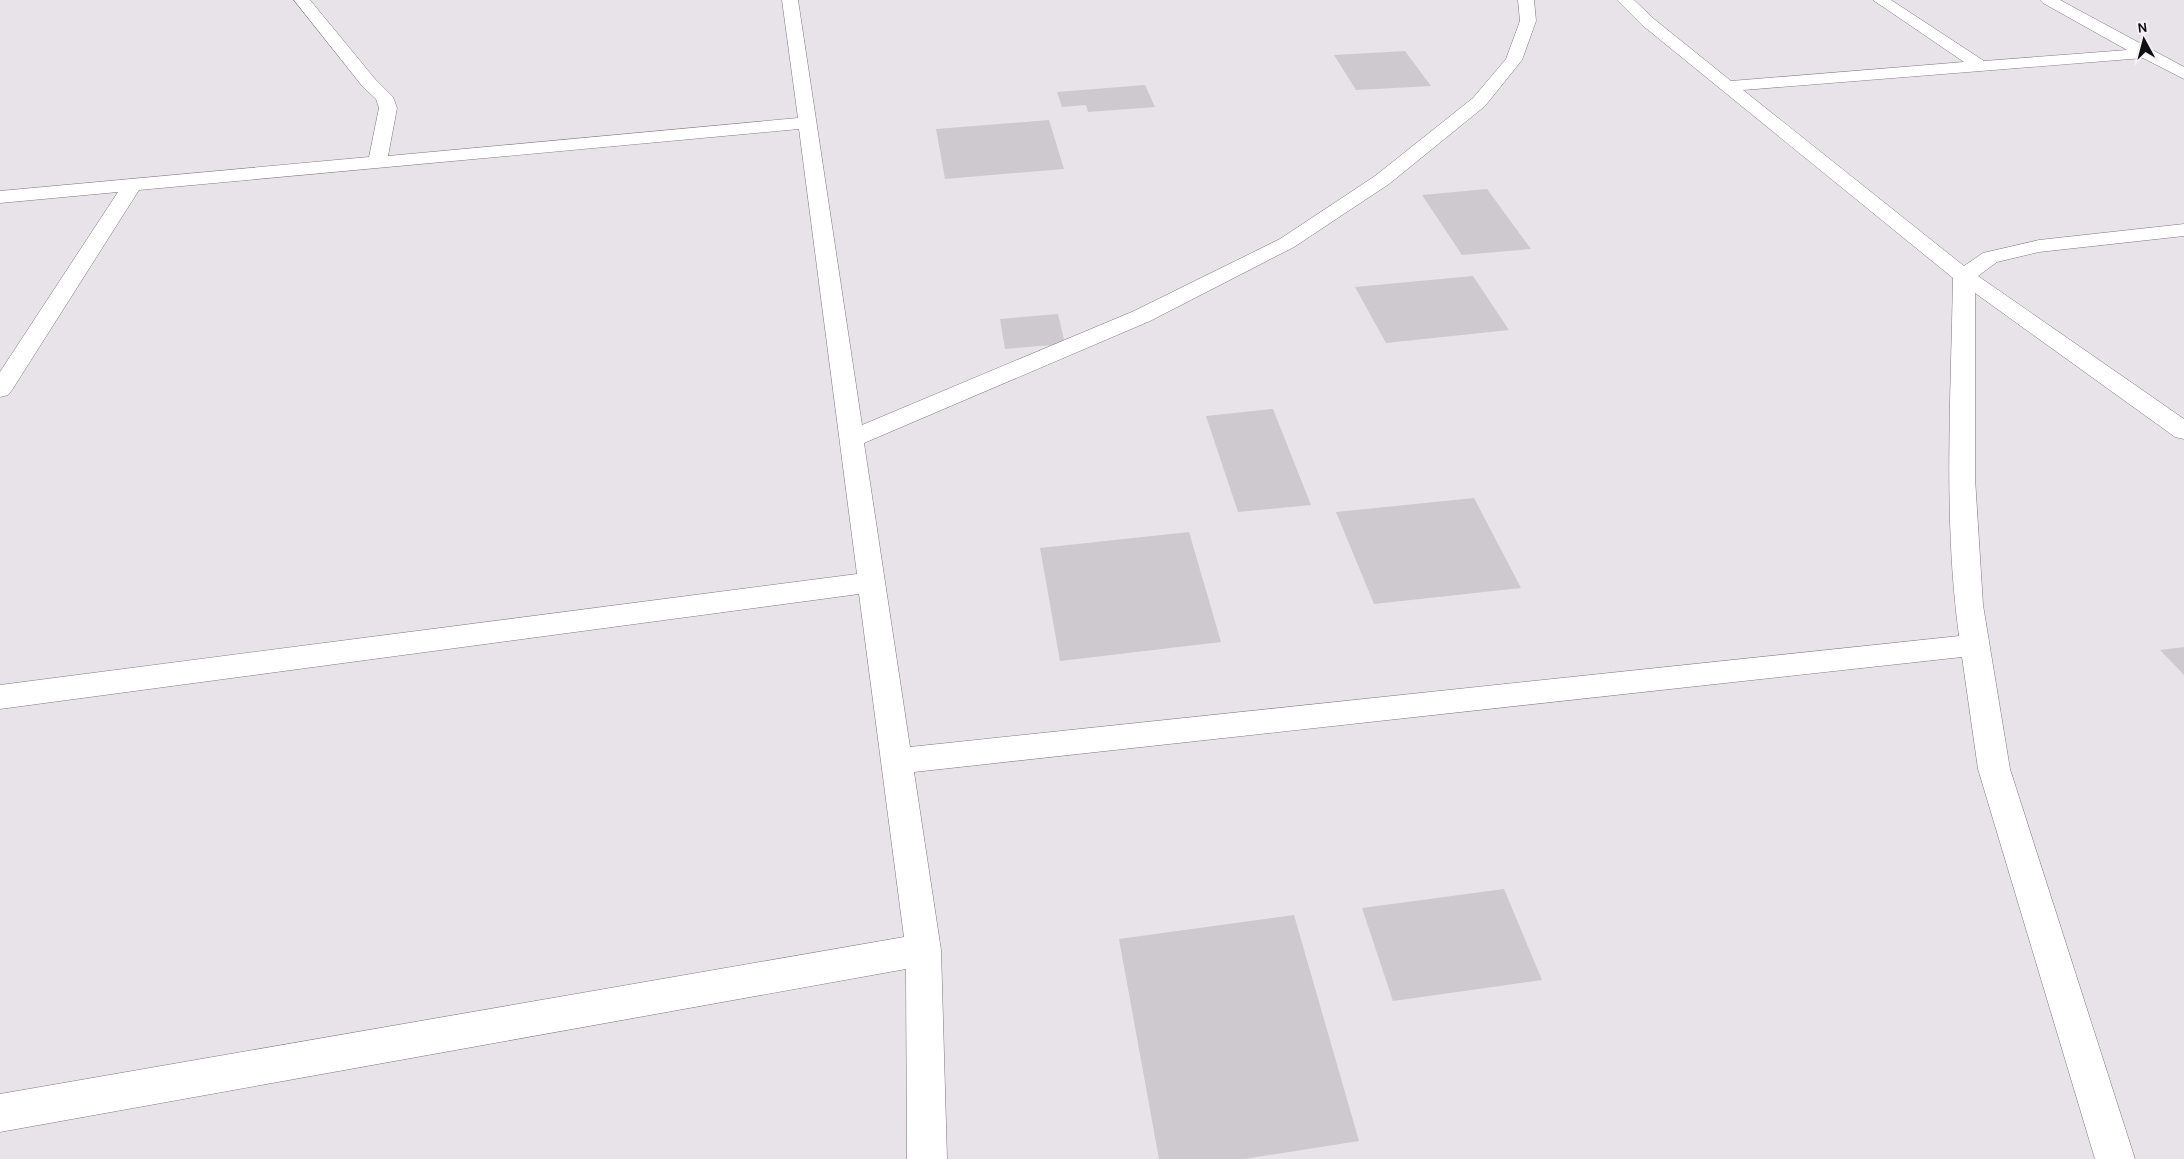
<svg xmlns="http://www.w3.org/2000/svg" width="2184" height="1159" font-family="Karla,sans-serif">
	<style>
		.building { fill: #cec9ce }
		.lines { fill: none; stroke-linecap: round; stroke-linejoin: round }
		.minor-casing { stroke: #7c777c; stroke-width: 1 }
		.minor { fill: #fff; fill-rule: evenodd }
	</style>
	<rect width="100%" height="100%" fill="#e8e3e8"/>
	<path class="building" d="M1405,51L1431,86L1356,90L1334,55Z
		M1145,85L1155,107L1088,112L1086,105L1062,107L1057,92Z
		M1049,120L1064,169L945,179L936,129Z
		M1487,189L1531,249L1462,255L1422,195Z
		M1473,276L1509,330L1386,343L1355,287Z
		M1058,314L1065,344L1005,349L1000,319Z
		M1273,409L1311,505L1238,512L1206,416Z
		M1474,498L1521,588L1374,604L1336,512Z
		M1189,532L1221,642L1060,661L1040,548Z
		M2184,647V675L2160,650Z
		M1504,889L1542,980L1393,1001L1362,908Z
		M1294,915L1359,1141L1244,1159H1159L1119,939Z"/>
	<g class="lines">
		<defs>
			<path id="minor" d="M294,0H310L375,79L393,97L397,108L388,156L798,118L782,0H798L862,425L1134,311L1280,239L1375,176L1473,98L1506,59L1520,21L1518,0H1534L1536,21L1522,60L1485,106L1389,184L1294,247L1150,321L864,443L910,747L1959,636C1943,518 1951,397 1953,278L1642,25L1617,0H1634L1654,19L1731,81L1964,62L1873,0H1891L1984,61L2127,50L2043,3L2040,0H2060L2184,67V79L2143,58L1743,90L1964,266L1983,253L2039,240L2184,224V236L2039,252L1997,262L1978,276L2184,419V439L2175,437L1975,293V478L1983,605L2010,769L2135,1159H2095L1978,769L1962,657L914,772L941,950L947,1159H907L906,969L0,1132V1094L904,937L859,594L0,709V685L857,574L799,129L139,190L12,390L8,395L0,397V372L118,192L0,203V191L369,157L379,108L376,99L363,87Z"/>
		</defs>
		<use href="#minor" class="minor-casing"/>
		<use href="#minor" class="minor"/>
	</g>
	<g transform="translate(2144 40) rotate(353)" stroke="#f5f0f5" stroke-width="4" paint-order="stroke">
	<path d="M0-4L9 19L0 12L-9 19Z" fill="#0f0d0f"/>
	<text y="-8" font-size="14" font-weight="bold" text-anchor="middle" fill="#0f0d0f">N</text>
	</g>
</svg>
